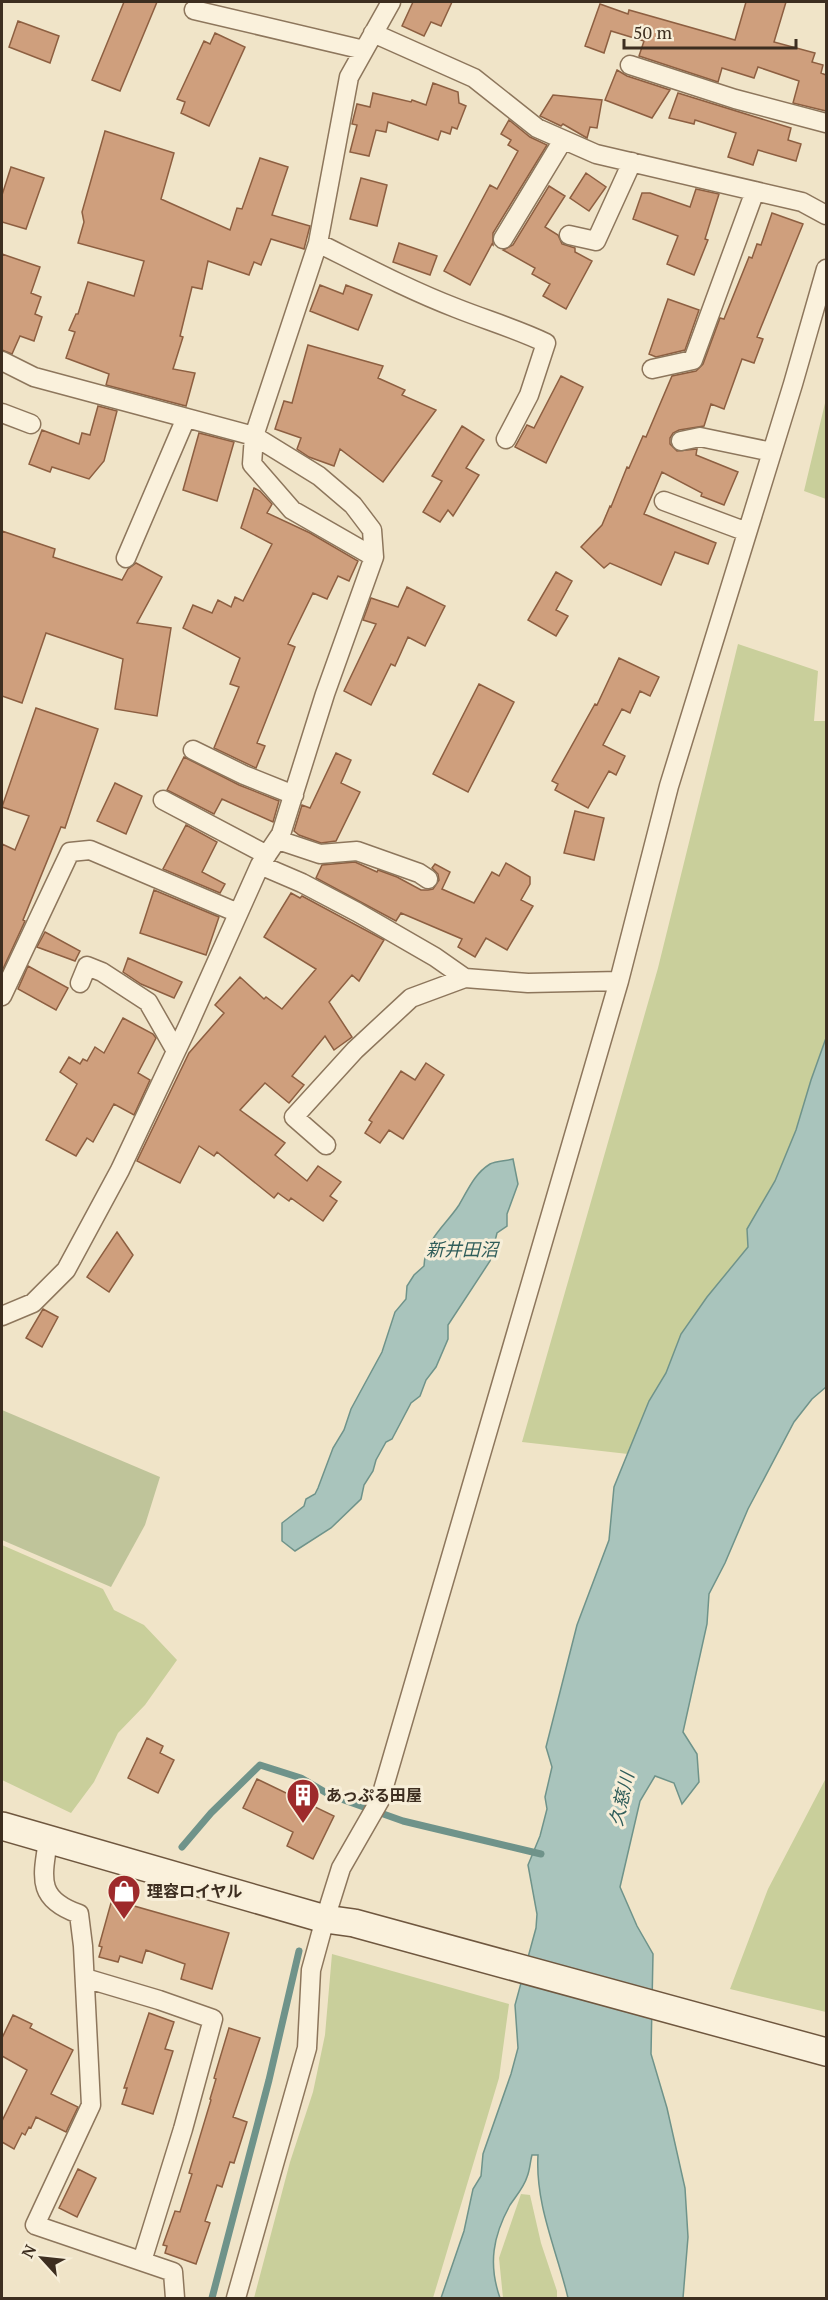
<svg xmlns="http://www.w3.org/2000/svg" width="828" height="2300" font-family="'PT Serif','Noto Sans JP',serif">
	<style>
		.green { fill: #c9cf9b }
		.cemetery { fill: #bfc49a }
		.water { fill: #a9c4bc; stroke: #6f938a; stroke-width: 1.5 }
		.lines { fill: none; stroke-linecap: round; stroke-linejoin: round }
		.stream { stroke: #6f938a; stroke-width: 7 }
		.building { fill: #cf9f7d; stroke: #8d5f41; stroke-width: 1.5 }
		.street-casing { stroke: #8d765c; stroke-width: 21 }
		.secondary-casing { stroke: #6f573f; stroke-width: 30 }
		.street { stroke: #faf1dc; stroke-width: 18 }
		.secondary { stroke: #faf1dc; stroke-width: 27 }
		.labels { text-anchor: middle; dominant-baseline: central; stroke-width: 6; stroke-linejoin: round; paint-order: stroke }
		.poi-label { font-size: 16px; font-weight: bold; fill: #3d2e20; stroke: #f7eed8; text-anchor: start }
		.water-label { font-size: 18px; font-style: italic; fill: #2f5d5a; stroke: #f7eed8 }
	</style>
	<rect width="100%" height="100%" fill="#f0e4c8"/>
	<path class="green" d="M826,399V499L804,491Z
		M738,644L818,671L814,721H826V1038L811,1080L796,1130L775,1181L748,1229V1247L707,1297L681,1334L666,1373L649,1401L628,1454L522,1442L658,968Z
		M2,1545L103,1589L114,1610L144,1625L177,1660L145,1705L118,1733L94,1782L71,1813L2,1780Z
		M826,1778V2012L730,1989L768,1889Z
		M332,1954L509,2004L499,2078L433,2298H254L290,2162L313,2092L325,2035Z
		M521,2194L530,2195L541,2243L557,2291V2298H503L499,2258Z"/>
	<path class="cemetery" d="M2,1410L160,1477L145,1525L111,1587L2,1540Z"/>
	<path class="water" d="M826,1038V1387L812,1399L794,1422L748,1509L725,1563L709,1594L707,1624L683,1732L697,1754L699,1782L682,1804L674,1783L655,1776L640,1801L620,1887L637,1926L653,1954L651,2054L667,2108L685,2188L688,2237L683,2298H568C557,2251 535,2205 538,2155H532C530,2162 530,2170 527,2177C524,2187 516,2196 510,2205C493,2236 488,2264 500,2298H441L464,2231L473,2189L481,2176L483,2154L511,2074L518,2048L515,2005L536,1928L537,1914L528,1865L540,1836L547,1809L545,1797L552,1767L546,1747L577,1625L609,1540L614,1487L649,1401L666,1373L681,1334L707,1297L748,1247L747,1229L775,1181L796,1130L811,1080Z
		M513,1159L518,1184L507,1214V1226L497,1233L490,1261L448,1325V1339L436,1367L426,1380L420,1396L411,1403L392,1439L386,1442L376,1460L373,1471L364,1485L361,1499L331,1528L295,1551L282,1541V1523L304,1506L306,1499L315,1494L318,1488L333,1448L344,1430L351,1409L382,1352L395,1312L406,1299L407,1286L414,1275L424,1266C425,1239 446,1225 459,1205C468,1190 474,1174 490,1164C496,1161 506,1161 513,1159Z"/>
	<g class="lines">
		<path class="stream" d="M182,1847L211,1813L260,1765L301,1778L330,1795L403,1821L541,1854
			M212,2298L269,2080L299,1951"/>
	</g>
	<path class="building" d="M124,2H157L120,91L92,80Z
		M413,2H452L441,26L431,22L424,36L402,26Z
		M746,2H786L774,42L815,53L812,62L823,65L821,73L826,75V111L793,103L799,81L758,67L754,78L722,68L718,82L639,56L644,41L611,31L604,53L585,46L600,4L628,14L629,10L735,40Z
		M18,21L59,36L50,63L9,47Z
		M215,33L245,47L209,126L181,113L185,102L177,99L204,41L210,44Z
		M617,70L627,76L670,90L652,118L605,100Z
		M433,83L458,92L459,103L466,106L457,129L452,127L450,134L441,131L438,140L388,122L386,132L376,130L369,156L350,152L357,125L352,124L357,104L370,107L373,93L411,102L412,100L426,105Z
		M678,93L791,128L788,140L801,144L796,161L758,150L753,165L728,157L736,133L695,120L694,124L669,118Z
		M553,95L602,100L597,128L590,127L587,138L563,124L561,126L540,116Z
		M509,120L530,137L547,145L493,233V245L492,244L470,285L444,271L490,185L497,189L518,151L508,145L511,140L501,134Z
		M105,131L174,153L161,199L230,230L237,208L242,209L260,158L288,167L272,215L310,226L304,249L271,239L261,265L254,262L249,275L208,261L202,289L192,287L180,336L183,337L173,369L195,373L186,406L106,385L109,374L66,358L75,332L69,330L76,314H78L88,282L134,296L144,261L78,243L84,222L82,212Z
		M11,167L44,178L26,229L2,222V195Z
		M586,173L606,187L589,211L570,198Z
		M361,178L387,185L377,226L350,219Z
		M549,186L565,196L545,227L558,235L562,244L575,248V252L592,261L566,309L543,296L550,284L532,274L535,268L503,250L513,245Z
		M696,189L719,194L705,239L708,240L694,275L667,264L678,236L633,219L642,193H650L690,207Z
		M772,213L803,224L757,337L763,339L754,363L742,359L724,409L711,404L704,426L679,430L673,433L670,438V444L677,451L697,449L696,455L738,472L724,505L701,496L702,493L662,472L644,514L716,543L708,564L675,552L661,585L610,563L604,568L581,547L602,525L610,506L611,507L627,467L629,468L643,436L646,437L672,376L696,371L703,364L720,318L724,319L749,257L752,258L757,244L761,245Z
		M399,243L437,256L430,275L393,262Z
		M2,254L40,267L31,293L41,297L35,314L42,317L34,341L20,336L12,354L2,350Z
		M320,285L343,294L346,285L372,295L358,330L310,311Z
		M668,299L699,310L685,350L656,357L649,354Z
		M308,345L383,366L378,378L405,390L402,395L436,410L383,482L340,449L334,466L309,457L297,449L301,438L275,429L284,401L292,403Z
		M561,376L583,387L546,463L515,447L527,425L534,428Z
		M98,406L117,411L104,461L89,479L52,467L50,472L29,464L42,430L79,444L82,433L90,435Z
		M462,426L484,440L466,468L479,475L453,516L448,510L440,522L423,512L442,481L432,476Z
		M199,433L234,442L217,501L183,490Z
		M254,488L260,491L272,504L267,513L310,533L358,561L349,581L338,576L327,599L313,593L288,644L295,647L257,743L265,746L256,768L214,748L239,687L230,684L240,658L183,628L193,605L212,613L218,600L231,607L235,597L243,601L272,544L241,528Z
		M2,531L55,549L53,557L122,580L128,569L136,563L162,577L137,623L171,628L157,716L115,709L123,659L46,633L22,703L2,696Z
		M556,572L572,581L556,610L568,616L556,636L528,620Z
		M407,587L445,606L425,646L408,637L395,666L391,664L371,705L344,691L376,624L363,620L371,598L398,607Z
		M619,658L659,677L650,696L640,691L630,713L622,709L603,745L625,756L616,775L609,771L588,808L555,790L558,784L552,781L595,704L597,705Z
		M479,684L514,702L468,792L433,774Z
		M36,708L98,729L65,828L61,827L23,920L25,921L2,971V844L15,850L29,816L2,807Z
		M336,753L351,760L341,783L360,792L336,841L321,843L299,835L294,831L302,805L310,808Z
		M184,757L239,785L279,801L273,822L222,799L214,814L167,790Z
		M115,783L142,796L126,834L97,821Z
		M575,811L604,818L594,860L564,853Z
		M186,825L217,842L202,872L225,884L220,893L163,869Z
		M355,862L377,872L378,870L397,877L421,890H428L433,889L439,880L438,874L432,868L435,864L450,872L442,889L474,903L492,872L499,876L506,863L530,877V884L521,900L533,906L507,950L486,938L475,957L458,947L462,939L401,913L396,921L316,878L322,865Z
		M154,890L219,917L206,955L140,933Z
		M291,893L300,898L302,896L384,940L359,981L352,975L329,1002L352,1037L334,1050L325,1036L292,1076L304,1085L289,1103L265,1083L240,1110L285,1143L275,1155L307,1181L318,1166L341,1182L330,1196L337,1201L323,1221L291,1198L289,1201L278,1193L274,1198L217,1152L214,1156L199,1146L180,1183L137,1161L189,1053L224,1013L215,1005L240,977L264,999L266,997L282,1009L316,969L264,937Z
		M45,932L80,951L75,961L37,947Z
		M128,958L182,982L174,998L141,984L123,972Z
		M28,966L68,988L56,1010L18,989Z
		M123,1018L153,1034L156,1038L138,1073L150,1080L134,1115L114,1104L93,1142L87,1138L76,1156L46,1140L77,1084L60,1072L69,1057L80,1064L83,1059L87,1061L95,1047L104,1053Z
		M426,1063L444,1075L403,1139L389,1130L380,1143L365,1133L372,1122L369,1120L401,1071L415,1080Z
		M117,1232L133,1255L109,1292L87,1277Z
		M43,1309L58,1317L42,1347L26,1338Z
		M147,1738L163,1746L160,1753L174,1760L158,1793L128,1778Z
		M257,1779L334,1816L313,1859L287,1846L293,1832L243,1808Z
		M111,1903L125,1908L127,1904L229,1933L212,1989L181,1979L185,1964L146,1950L142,1963L120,1956L118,1962L99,1957L102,1947L99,1946Z
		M149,2013L174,2022L165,2049L173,2051L153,2114L122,2104L127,2088H124Z
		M13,2015L32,2024L30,2028L73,2050L51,2094L78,2107L66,2132L36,2117L31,2128L29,2127L25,2135L22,2133L14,2149L2,2142V2121L27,2070L2,2056V2038Z
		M229,2028L260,2038L233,2117L247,2122L234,2163L230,2162L222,2187L217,2185L205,2221L210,2223L196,2264L165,2253L167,2246L163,2245L175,2211L180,2212L192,2174L189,2173L211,2100L210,2099L216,2079L214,2078Z
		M78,2169L96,2178L77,2217L59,2208Z"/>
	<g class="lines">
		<defs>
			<path id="street" d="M194,10L364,50
				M373,33L474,78L537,128L596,154L802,202L826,215
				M630,65L735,99L826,123
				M569,235L596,241L632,162
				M503,239L563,140
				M318,243C364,266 409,290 456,308C486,320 517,329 546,343L529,395L506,439
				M2,361L34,377L254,436L319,476L353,505L372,530L374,557L325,694L281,834L260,865L187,1028L120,1170L66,1270L33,1303L2,1316
				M652,369L693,360L755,191
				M2,413L31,424
				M681,441L700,437L772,452
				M664,501L747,532
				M374,557L292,510L252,464L254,436L318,243L349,77L391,2
				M126,558L186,418
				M193,750L244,775L294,795
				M163,800L267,855
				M278,840L320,854L357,851L419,873L428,879
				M260,865L302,883L357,912L435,957L465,978L528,983L619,981
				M80,983L87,966L102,972L148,1002L176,1051
				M2,996L70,852L90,850L238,913
				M326,1145L294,1117L355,1050L411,998L465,978
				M48,1841C42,1879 37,1899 79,1914L83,1946L91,2105L35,2225L173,2272L175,2298
				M85,1978L159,2000L213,2019L183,2129L142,2261
				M236,2298L307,2048L311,1970L325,1919L341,1868L380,1800L619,981L669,786L793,384L826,269"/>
			<path id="secondary" d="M2,1826L325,1919L354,1923L826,2052"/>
		</defs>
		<use href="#street" class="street-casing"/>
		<use href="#secondary" class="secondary-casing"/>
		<use href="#street" class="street"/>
		<use href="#secondary" class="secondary"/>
	</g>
	<defs>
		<symbol id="building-pin" viewBox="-11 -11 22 30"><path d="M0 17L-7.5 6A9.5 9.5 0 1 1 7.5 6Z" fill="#9e2a2b" stroke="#f7eed8"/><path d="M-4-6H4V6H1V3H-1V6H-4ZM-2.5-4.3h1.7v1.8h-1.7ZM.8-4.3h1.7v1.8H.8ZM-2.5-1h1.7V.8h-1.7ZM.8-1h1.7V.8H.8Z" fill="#fff"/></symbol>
		<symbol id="shop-pin" viewBox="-11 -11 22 30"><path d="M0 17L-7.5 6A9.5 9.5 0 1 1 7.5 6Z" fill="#9e2a2b" stroke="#f7eed8"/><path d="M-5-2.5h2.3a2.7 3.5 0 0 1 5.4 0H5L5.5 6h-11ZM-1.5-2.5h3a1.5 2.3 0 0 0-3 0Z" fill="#fff"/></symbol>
	</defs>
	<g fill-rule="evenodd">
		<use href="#building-pin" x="284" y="1776" width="38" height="52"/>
		<use href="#shop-pin" x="105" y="1872" width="38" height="52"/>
	</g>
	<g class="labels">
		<g class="poi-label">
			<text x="326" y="1795">あっぷる田屋</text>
			<text x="147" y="1891">理容ロイヤル</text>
		</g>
		<g class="water-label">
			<text x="462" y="1249">新井田沼</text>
			<text transform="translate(621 1799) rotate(-77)">久慈川</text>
		</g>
	</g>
	<rect width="828" height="2300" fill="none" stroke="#3d2e20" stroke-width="6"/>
	<g transform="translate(42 2258) rotate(297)" stroke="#f7eed8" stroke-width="4.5" paint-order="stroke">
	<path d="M0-4.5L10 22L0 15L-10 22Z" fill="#3d2e20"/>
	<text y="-9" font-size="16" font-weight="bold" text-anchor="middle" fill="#3d2e20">N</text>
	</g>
	<path d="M624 39v9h172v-9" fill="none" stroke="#3d2e20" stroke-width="3"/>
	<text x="633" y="39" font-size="18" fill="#3d2e20" stroke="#f7eed8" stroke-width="4.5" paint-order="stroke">50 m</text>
</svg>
